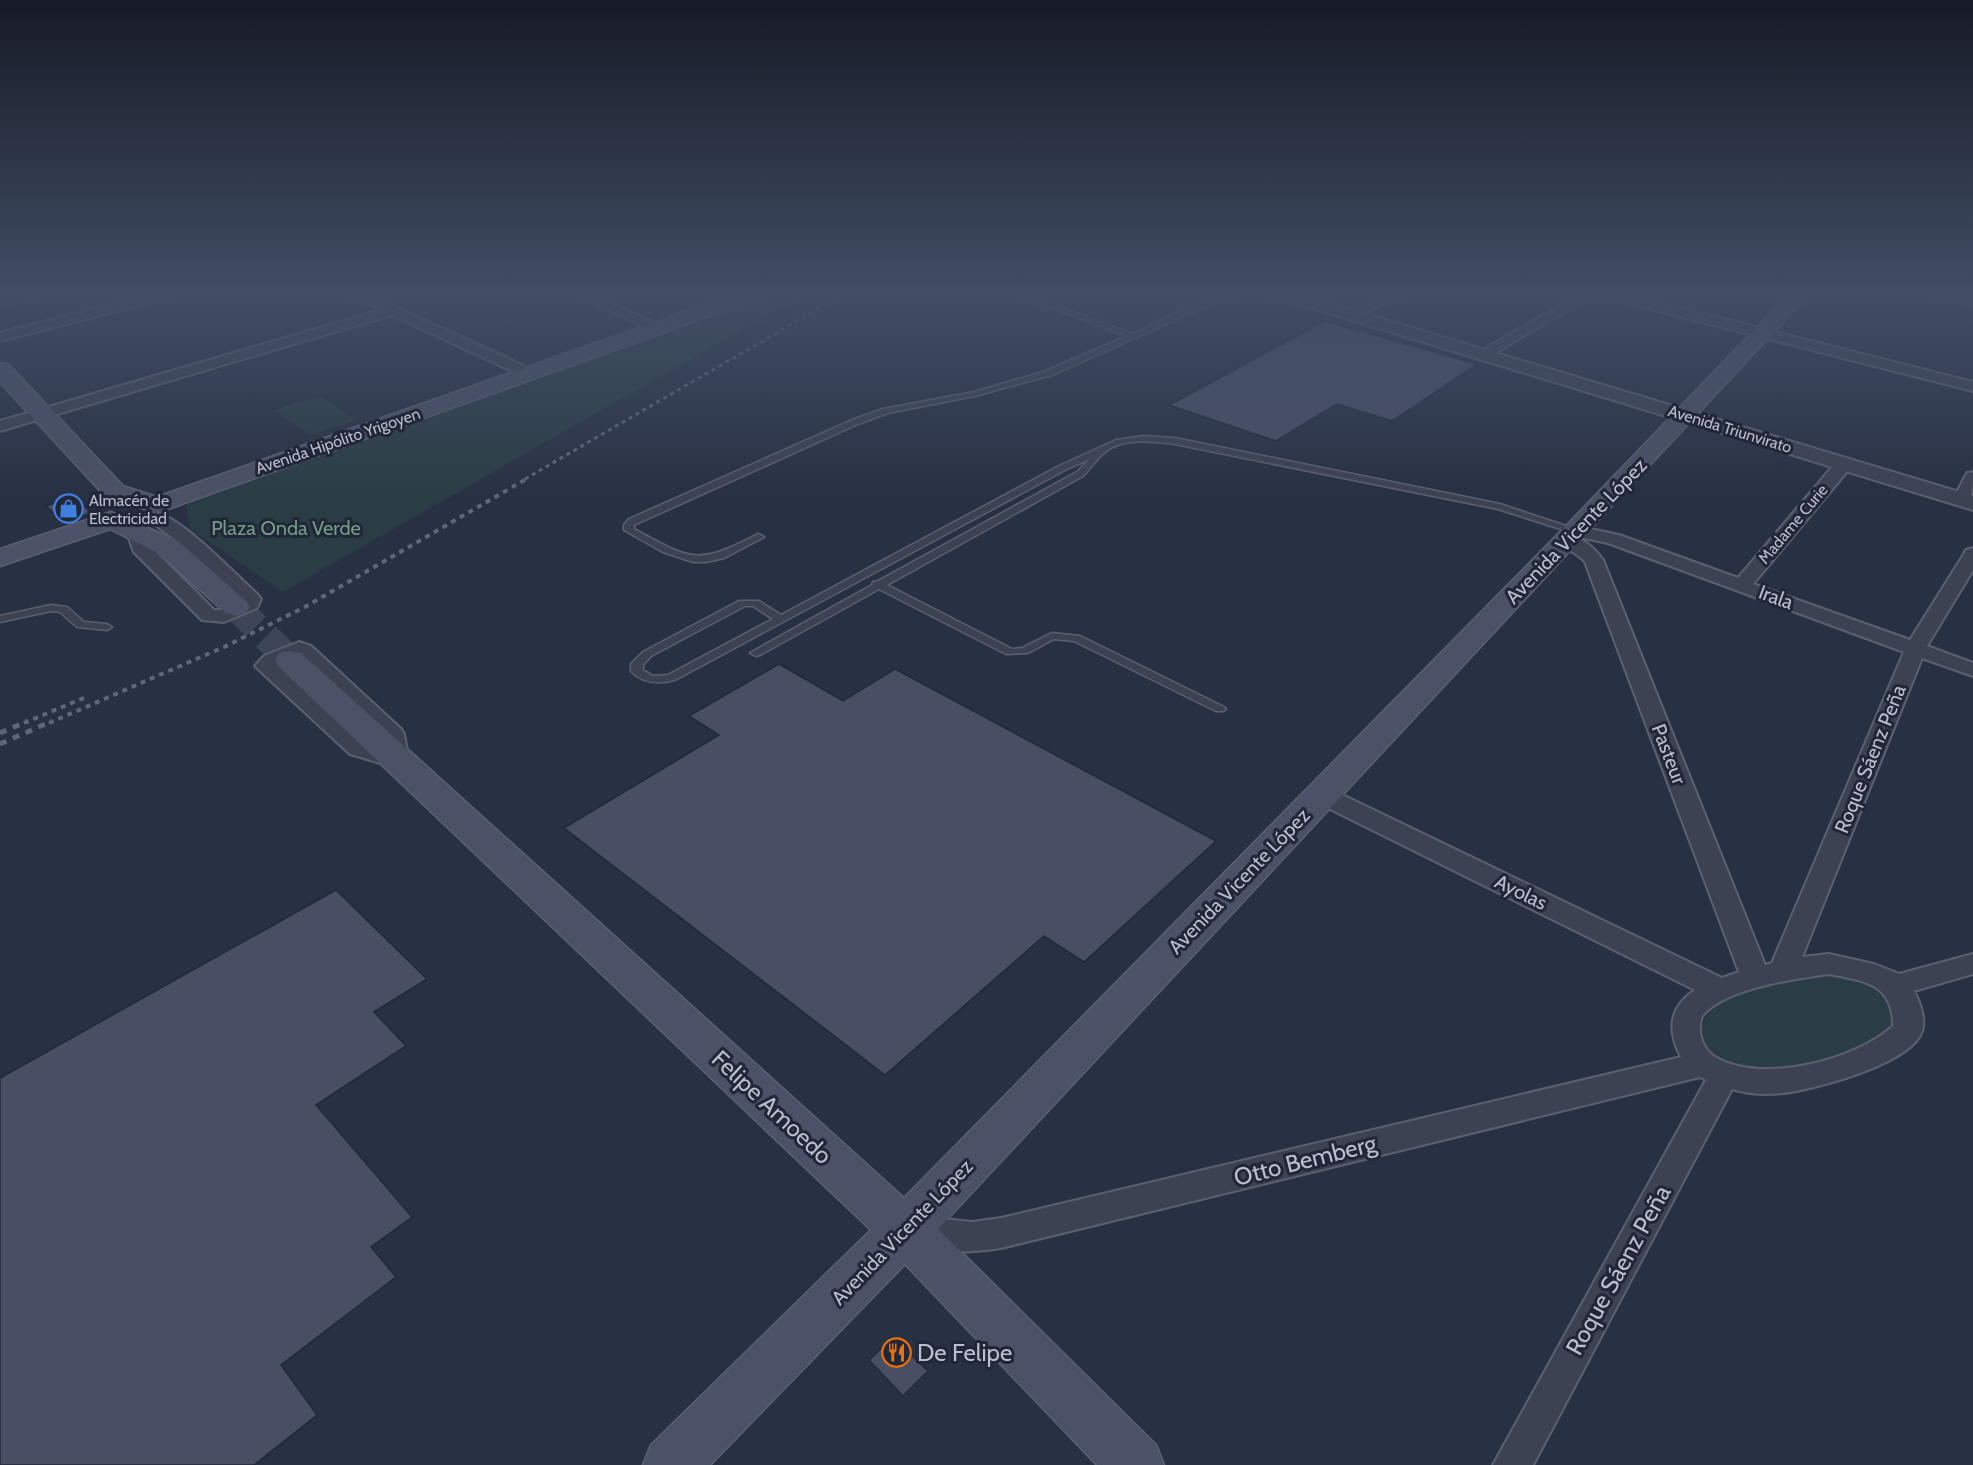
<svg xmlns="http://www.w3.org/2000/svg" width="1973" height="1465" font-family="Cabin,sans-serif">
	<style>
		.green { fill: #2a3d44 }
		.building { fill: #484f65; stroke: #23293b; stroke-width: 1.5 }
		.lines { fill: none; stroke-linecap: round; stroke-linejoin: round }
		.secondary-tunnel { stroke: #3e4558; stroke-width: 28; stroke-dasharray: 28 14; stroke-linecap: butt }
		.service-casing { stroke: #5b6070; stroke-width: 3 }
		.minor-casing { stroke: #5b6070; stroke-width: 4 }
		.tertiary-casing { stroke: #5b6070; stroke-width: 4 }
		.secondary-casing { stroke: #5b6070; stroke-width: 3 }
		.service { fill: #3d4253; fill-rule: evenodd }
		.minor { fill: #3d4253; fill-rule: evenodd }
		.tertiary { fill: #3d4253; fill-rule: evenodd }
		.secondary { fill: #4b5166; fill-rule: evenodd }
		.rail-far2 { stroke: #5f667a; stroke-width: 3; stroke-dasharray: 4 4; stroke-linecap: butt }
		.rail-far1 { stroke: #5f667a; stroke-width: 4; stroke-dasharray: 5 5; stroke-linecap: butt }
		.rail { stroke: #5f667a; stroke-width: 5; stroke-dasharray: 7 7; stroke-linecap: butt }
		.labels { text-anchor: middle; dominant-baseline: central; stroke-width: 6; stroke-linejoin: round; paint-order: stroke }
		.far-street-label { font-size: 16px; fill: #babecd; stroke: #212739 }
		.far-poi-label { font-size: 16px; fill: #babecd; stroke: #212739; text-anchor: start }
		.park-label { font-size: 20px; fill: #729d83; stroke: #212739 }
		.street-label { font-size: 20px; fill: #babecd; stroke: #212739 }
		.near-street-label { font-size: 24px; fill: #babecd; stroke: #212739 }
		.near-poi-label { font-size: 24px; fill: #babecd; stroke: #212739; text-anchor: start }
	</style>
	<rect width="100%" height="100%" fill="#283043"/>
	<path class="green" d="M0,293H44L49,296L0,308Z
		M773,293H807L283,592L190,529L186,505Z
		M321,396L357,420L310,435L274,410Z
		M1832,972L1889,989L1895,1022C1887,1029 1878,1037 1870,1042C1842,1058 1780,1073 1750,1070C1740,1069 1722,1064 1715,1059C1688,1040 1705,1008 1729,997C1761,983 1798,978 1832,972Z"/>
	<path class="building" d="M1325,321L1477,364L1392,421L1337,404L1276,441L1169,405Z
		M73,497L92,513L64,522L46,506Z
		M779,664L843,701L895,669L1216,841L1084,962L1044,936L885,1075L564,828L719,735L689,716Z
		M336,890L427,979L374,1012L406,1046L316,1105L412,1217L371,1247L396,1277L281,1365L317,1415L254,1465H0V1078Z
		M887,1343L899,1344L928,1371L903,1396L869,1360Z"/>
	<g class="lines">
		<path class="secondary-tunnel" d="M236,607L290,660"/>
		<defs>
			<path id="service" d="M1012,293H1021L1133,334C1165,319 1210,293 1245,293L1209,305L1052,375L975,396L888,413L858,424L634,525V529C691,560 696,566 756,535L759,534L764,537L724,558L706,562H693L663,552L624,530V525L629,519L852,420L883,409L974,392L1046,371L1127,336Z
				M1144,436L1175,438L1500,504L1581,531L1576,534L1498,509L1175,444C1154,442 1123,437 1105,452C1098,457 1090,469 1083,476L887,585L1012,649L1022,648L1052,633L1080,636L1224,707L1226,709L1224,711H1216L1074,641L1054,639L1028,653L1006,654L879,589L760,655L756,656L750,653L872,585L873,582L878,581L1077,472L1090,459L1065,470L675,680C659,684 643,684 631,671V664L643,652L739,601H759L781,615L1059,466L1116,440ZM745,606H753L773,619L668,675L653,676L643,670V665L651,656Z
				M51,605L67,607L84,622L107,624L112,627L107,630L77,627L60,612L51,611L0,622V616Z"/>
			<path id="minor" d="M155,293H176L175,296L0,341V333Z
				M348,293H365L535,371L537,374L530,378L525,377L392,315L0,431V421L381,310Z
				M573,293H590L665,328L658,332L653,331Z
				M1388,293H1405L1357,317H1347L1345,314Z
				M1582,293H1597L1488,357H1478L1476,354Z
				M1599,293H1620L1973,382V391L1600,296Z
				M1932,293H1955L1973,297V305L1933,296Z
				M1844,459L1850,460L1852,464L1850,468L1753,584L1910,640L1964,554L1966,550L1973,548V570L1927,646L1973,663V676L1922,658L1802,957L1829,954L1874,964L1899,974L1973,954V974L1914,991C1920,1002 1926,1019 1922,1031C1912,1063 1821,1087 1791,1092C1771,1095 1751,1095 1732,1089L1533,1465H1493L1706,1080L1700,1077L1001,1248C969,1253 931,1254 900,1242L895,1231L900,1220L912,1216L972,1222L1001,1218L1681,1057C1667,1031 1669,1007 1695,990L1314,801L1310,795L1314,789L1322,787L1330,789L1722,978L1739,972L1585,562C1577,552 1564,549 1558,541L1561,537C1578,533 1594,547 1603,560L1765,965L1772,963L1904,652L1608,543L1570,535L1567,531L1570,527L1576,526L1619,535L1738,578L1838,460ZM1829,974C1864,981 1893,983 1893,1026C1856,1060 1761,1085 1715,1057C1701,1048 1697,1031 1702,1016C1725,988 1794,979 1829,974Z
				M1973,472C1973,483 1973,494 1968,504H1956L1953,500L1967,473Z
				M159,514C184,520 236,575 258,595L261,599L257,608L224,622L202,620L134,552L126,530L129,526H141L150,546L214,610H221L241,600L177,541L153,523L150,519L153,515Z
				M299,642L311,646L401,729L404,734L409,761L405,766L397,768L350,754L255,666L264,656ZM298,656L382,736L384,749L366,744L278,665Z"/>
			<path id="tertiary" d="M1271,293H1296L1973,496V510L1273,296Z"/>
			<path id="secondary" d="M738,293H765L763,297L157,513L105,496L0,382V363L8,364L123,486L157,497Z
				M1790,293H1810L938,1229L1156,1445L1164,1465H1097L905,1264L710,1465H643L651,1445L871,1230L279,667L275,660L279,653L290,651L301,653L904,1198L1567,525Z
				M111,512L178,541L246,601L250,607L246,613L236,616L226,613L158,553L110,529L0,566V549Z"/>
		</defs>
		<use href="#service" class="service-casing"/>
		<use href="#minor" class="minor-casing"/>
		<use href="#tertiary" class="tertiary-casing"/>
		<use href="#secondary" class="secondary-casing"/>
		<use href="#service" class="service"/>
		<use href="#minor" class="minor"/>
		<use href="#tertiary" class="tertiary"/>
		<use href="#secondary" class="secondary"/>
		<path class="rail-far2" d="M525,479L845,293"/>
		<path class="rail-far1" d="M24,723L86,697
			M49,723L224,647L305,607L528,478"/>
		<path class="rail" d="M0,733L28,721
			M0,744L52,721"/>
	</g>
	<linearGradient id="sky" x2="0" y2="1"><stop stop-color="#161a25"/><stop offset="0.59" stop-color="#424e66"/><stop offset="1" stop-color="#424e66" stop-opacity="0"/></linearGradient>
	<rect width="1973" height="498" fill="url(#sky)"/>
	<defs>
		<symbol id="shop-ring" viewBox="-11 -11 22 22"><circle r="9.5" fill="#212739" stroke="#3f7fe0" stroke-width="1.5"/><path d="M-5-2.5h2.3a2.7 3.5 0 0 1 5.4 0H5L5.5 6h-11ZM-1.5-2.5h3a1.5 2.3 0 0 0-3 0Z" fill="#3f7fe0"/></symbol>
		<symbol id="restaurant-ring" viewBox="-11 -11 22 22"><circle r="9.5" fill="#212739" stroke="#e8710a" stroke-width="1.5"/><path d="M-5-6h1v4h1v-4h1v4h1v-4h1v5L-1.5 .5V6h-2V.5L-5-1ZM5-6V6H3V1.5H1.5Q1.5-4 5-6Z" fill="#e8710a"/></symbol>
	</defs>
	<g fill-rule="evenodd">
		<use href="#shop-ring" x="52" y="492" width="33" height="33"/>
		<use href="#restaurant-ring" x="880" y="1336" width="33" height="33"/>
	</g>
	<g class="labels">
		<g class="far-street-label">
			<text transform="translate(1730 429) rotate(17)">Avenida Triunvirato</text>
			<text transform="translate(338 441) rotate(-19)">Avenida Hipólito Yrigoyen</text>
			<text transform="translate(1793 524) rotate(-50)">Madame Curie</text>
		</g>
		<g class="far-poi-label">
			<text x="89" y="500">Almacén de<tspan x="89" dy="18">Electricidad</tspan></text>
		</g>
		<g class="park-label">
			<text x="286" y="528">Plaza Onda Verde</text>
		</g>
		<g class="street-label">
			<text transform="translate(1576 531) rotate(-46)">Avenida Vicente López</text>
			<text transform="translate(1776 597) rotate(20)">Irala</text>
			<text transform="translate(1669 754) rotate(69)">Pasteur</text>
			<text transform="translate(1870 759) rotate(-68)">Roque Sáenz Peña</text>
			<text transform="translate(1239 881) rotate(-46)">Avenida Vicente López</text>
			<text transform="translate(1521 892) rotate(26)">Ayolas</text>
			<text transform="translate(902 1232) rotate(-46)">Avenida Vicente López</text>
		</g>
		<g class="near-street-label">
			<text transform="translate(772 1107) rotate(43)">Felipe Amoedo</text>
			<text transform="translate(1305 1160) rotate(-14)">Otto Bemberg</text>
			<text transform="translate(1618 1270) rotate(-61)">Roque Sáenz Peña</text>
		</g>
		<g class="near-poi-label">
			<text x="917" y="1352">De Felipe</text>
		</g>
	</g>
</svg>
